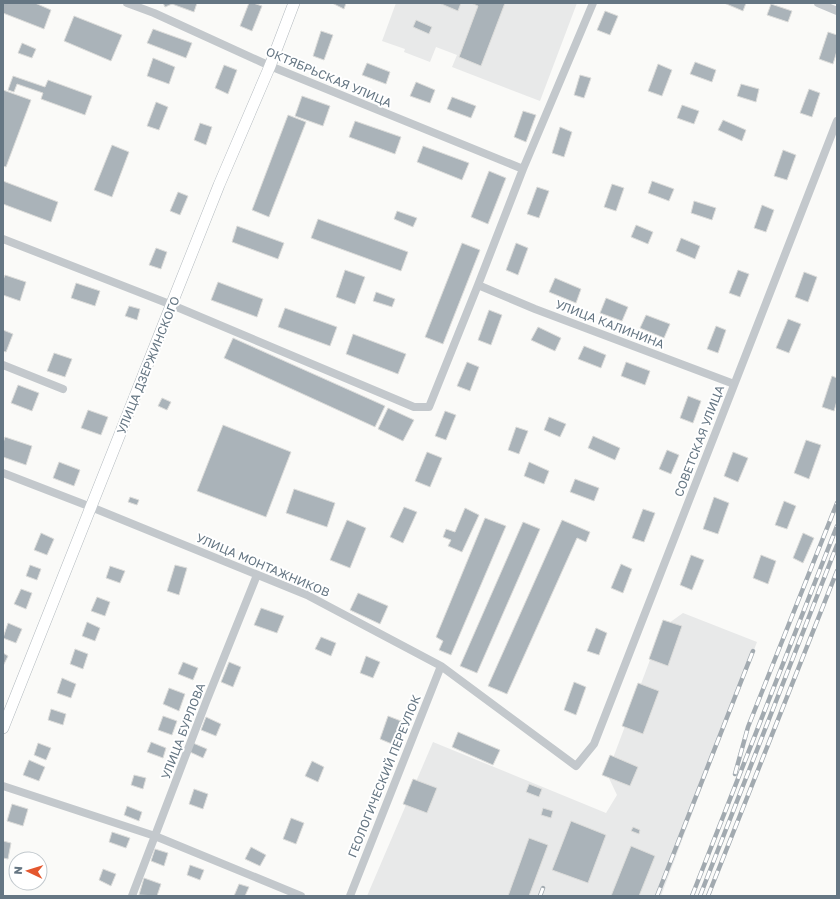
<svg xmlns="http://www.w3.org/2000/svg" width="840" height="899" font-family="'Golos Text',sans-serif">
	<style>
		.built { fill: #e8e9e9 }
		.building { fill: #aab3b9; stroke: #dcdcda }
		.lines { fill: none; stroke-linecap: round; stroke-linejoin: round }
		.secondary-casing { stroke: #b3babf; stroke-width: 12 }
		.street { stroke: #c3c8cc; stroke-width: 8 }
		.secondary { stroke: #fff; stroke-width: 11 }
		.rail-casing { stroke: #a2aab0; stroke-width: 4.5 }
		.rail { stroke: #fff; stroke-width: 3; stroke-dasharray: 9; stroke-linecap: butt }
		.labels { text-anchor: middle; dominant-baseline: central; stroke-width: 4; stroke-linejoin: round; paint-order: stroke }
		.street-label { font-size: 12px; fill: #657683; stroke: #fff }
	</style>
	<rect width="100%" height="100%" fill="#fafaf8"/>
	<path class="built" d="M396,3H577L540,101L452,67L457,55L436,47L430,62L404,52L405,49L382,41Z
		M683,613L757,642L661,896H367L433,742L606,813L617,795L607,774L662,628Z"/>
	<path class="building" d="M3,3H35L51,10L44,29L3,13Z
		M163,3H197L194,12L172,4L165,7Z
		M249,3H253L262,6L252,31L240,26Z
		M332,3H346L344,9Z
		M439,3H461L458,11Z
		M471,3H505L481,66L459,57L478,6Z
		M724,3H746L743,11Z
		M771,4L792,11L788,22L767,15Z
		M605,11L618,16L610,35L597,30Z
		M74,16L122,35L111,61L64,41Z
		M416,20L432,27L429,34L413,27Z
		M153,29L192,43L186,58L147,43Z
		M321,31L333,35L324,60L313,56Z
		M828,32L837,35V51L833,64L819,59Z
		M22,43L36,49L32,58L18,53Z
		M153,58L175,67L169,84L147,76Z
		M695,62L716,70L712,82L690,74Z
		M367,63L390,72L386,84L362,75Z
		M658,64L672,70L662,96L648,91Z
		M224,65L237,70L228,94L215,88Z
		M580,75L591,78L584,98L574,95Z
		M13,76L45,87L48,80L92,96L85,115L41,99L43,93L17,84L14,92L8,90Z
		M416,82L435,90L430,103L410,96Z
		M741,84L759,89L756,102L737,96Z
		M809,89L820,93L812,117L800,113Z
		M3,90L31,100L6,167L3,166Z
		M302,96L330,106L323,126L295,116Z
		M452,97L476,106L471,118L447,109Z
		M156,102L168,107L159,130L147,126Z
		M682,105L699,111L694,124L677,118Z
		M523,111L536,115L526,142L514,137Z
		M288,115L306,122L269,217L252,210Z
		M723,120L746,130L742,141L718,130Z
		M355,121L401,137L395,154L349,137Z
		M200,123L212,127L206,145L194,140Z
		M560,127L572,132L564,157L552,153Z
		M112,145L129,152L112,197L94,190Z
		M423,146L469,163L462,180L417,162Z
		M783,150L796,155L787,180L774,176Z
		M489,171L506,178L488,224L471,217Z
		M3,181L58,202L51,222L3,204Z
		M652,181L674,189L669,201L648,193Z
		M612,184L624,188L616,211L604,207Z
		M537,187L549,191L539,218L527,214Z
		M178,192L188,196L180,215L170,211Z
		M694,201L716,208L712,220L691,213Z
		M762,205L774,210L766,232L754,228Z
		M397,211L417,218L413,227L394,219Z
		M318,219L408,252L401,271L311,238Z
		M636,225L653,232L648,244L631,237Z
		M237,226L284,243L278,259L232,242Z
		M681,238L700,246L695,259L676,251Z
		M462,243L480,250L443,344L425,337Z
		M516,243L528,248L518,275L506,270Z
		M156,248L167,252L161,269L149,265Z
		M345,270L365,277L355,304L336,297Z
		M738,270L749,274L740,297L729,293Z
		M804,272L817,277L808,302L795,297Z
		M5,275L26,282L20,301L3,295V280Z
		M555,278L581,289L576,303L549,292Z
		M218,282L263,299L257,317L211,300Z
		M76,283L100,291L95,306L71,298Z
		M376,292L395,299L392,307L373,301Z
		M606,298L628,307L622,321L600,313Z
		M129,306L140,309L137,320L125,316Z
		M285,308L337,327L330,346L278,327Z
		M489,310L502,315L491,345L478,340Z
		M646,315L670,324L664,338L640,328Z
		M788,319L801,324L789,353L776,348Z
		M716,326L726,330L718,353L707,349Z
		M538,327L561,338L555,351L531,340Z
		M3,330L13,334L6,352L3,351Z
		M353,334L406,354L398,374L346,354Z
		M233,338L385,406L375,427L224,358Z
		M584,346L606,355L601,368L578,359Z
		M54,353L72,359L65,377L47,371Z
		M467,362L479,367L470,391L457,386Z
		M626,362L650,371L645,385L621,376Z
		M832,376L837,378V401L834,411L822,407Z
		M18,385L39,393L32,411L11,403Z
		M688,396L701,401L693,423L680,418Z
		M162,398L171,402L167,410L158,406Z
		M388,408L414,420L403,441L378,429Z
		M88,410L108,417L101,435L81,428Z
		M445,411L456,415L446,440L435,436Z
		M549,417L566,424L560,437L544,430Z
		M223,425L291,452L266,517L197,491Z
		M516,427L528,431L519,454L508,450Z
		M593,436L620,448L615,460L588,448Z
		M5,437L32,446L26,465L3,457V443Z
		M806,440L821,445L809,479L794,473Z
		M667,450L679,455L671,474L659,469Z
		M427,452L442,458L430,487L415,481Z
		M733,452L748,458L738,482L724,476Z
		M59,462L80,470L74,486L53,478Z
		M529,462L549,471L544,484L524,476Z
		M575,479L599,488L594,501L570,492Z
		M294,489L335,503L327,527L286,513Z
		M130,497L139,500L137,505L128,502Z
		M714,497L729,503L718,534L703,529Z
		M784,501L796,506L787,529L775,525Z
		M404,507L417,512L403,543L390,537Z
		M465,508L479,515L462,552L448,546L451,540L443,537L446,529L455,532Z
		M643,509L655,513L644,542L632,538Z
		M485,518L506,526L451,655L439,650L443,641L436,637Z
		M347,520L366,528L350,568L330,560Z
		M562,520L590,532L586,542L577,538L507,694L488,686Z
		M523,522L540,529L477,673L460,666Z
		M41,533L54,539L47,555L34,550Z
		M803,533L814,538L803,563L793,558Z
		M691,555L704,560L692,590L680,585Z
		M761,555L776,561L768,584L753,578Z
		M621,564L632,569L623,593L611,588Z
		M30,565L41,569L37,580L26,576Z
		M175,565L187,568L179,595L167,591Z
		M110,566L125,571L120,583L106,578Z
		M21,589L32,593L26,609L14,604Z
		M358,593L388,606L380,624L350,610Z
		M97,597L110,602L105,616L91,611Z
		M261,608L284,616L277,633L254,625Z
		M663,620L682,626L668,666L649,659Z
		M87,622L100,628L95,641L82,636Z
		M8,623L22,629L16,643L3,638Z
		M596,628L607,633L599,655L587,651Z
		M321,637L336,643L331,656L315,649Z
		M75,649L88,654L83,669L70,664Z
		M3,653L8,656L3,666Z
		M366,656L380,662L373,678L360,673Z
		M183,662L198,668L193,680L178,674Z
		M229,662L241,667L233,687L221,682Z
		M62,678L76,684L71,698L57,693Z
		M574,682L586,687L576,715L564,710Z
		M638,683L659,691L643,734L622,726Z
		M169,688L185,694L179,711L163,704Z
		M51,709L66,714L63,725L48,720Z
		M163,716L177,721L172,735L158,730Z
		M388,716L401,721L392,744L380,739Z
		M206,717L221,724L216,736L201,730Z
		M458,732L500,750L493,765L452,747Z
		M151,742L166,748L163,758L147,752Z
		M38,743L51,748L46,760L34,755Z
		M193,743L207,749L203,758L190,752Z
		M610,755L638,767L630,786L602,775Z
		M29,760L45,767L39,781L23,775Z
		M312,761L324,767L318,782L305,776Z
		M134,775L146,778L143,789L131,785Z
		M413,779L437,788L427,813L403,804Z
		M529,784L542,789L539,797L526,792Z
		M194,789L208,794L203,809L189,804Z
		M12,804L28,809L23,826L7,821Z
		M127,806L142,812L139,821L124,815Z
		M543,808L553,811L551,818L541,815Z
		M291,818L304,823L296,844L283,839Z
		M571,821L606,835L588,883L552,870Z
		M633,827L640,830L639,834L631,831Z
		M112,832L130,838L126,848L109,842Z
		M529,838L548,845L529,896H508Z
		M3,841L11,843L8,859L3,858Z
		M631,846L655,856L639,896H611Z
		M251,847L266,855L260,866L245,859Z
		M155,849L168,853L164,866L151,861Z
		M190,865L204,870L200,880L187,875Z
		M103,869L116,874L111,886L99,880Z
		M144,878L161,884L157,896L139,895Z
		M239,884L249,887L245,896H234Z"/>
	<g class="lines">
		<defs>
			<path id="secondary" d="M3,728L219,185L270,66L294,3"/>
		</defs>
		<use href="#secondary" class="secondary-casing"/>
		<path class="street" d="M127,3L154,13L270,66L523,169
			M818,3L837,11
			M3,239L172,305L414,407H429L478,285L523,169L593,3
			M478,285L535,309L734,384
			M3,365L63,389
			M3,473L91,507L307,595L441,666L576,766L594,744L837,121
			M3,786L155,836L301,896
			M132,896L206,702L257,575
			M350,896L441,666"/>
		<use href="#secondary" class="secondary"/>
		<defs>
			<path id="rail" d="M735,774L748,727L837,503
				M540,896L543,888
				M657,896L753,651
				M692,896L837,526
				M700,896L837,545
				M708,896L837,571"/>
		</defs>
		<use href="#rail" class="rail-casing"/>
		<use href="#rail" class="rail"/>
	</g>
	<g class="labels">
		<g class="street-label">
			<text transform="translate(329 77) rotate(23)">ОКТЯБРЬСКАЯ УЛИЦА</text>
			<text transform="translate(610 324) rotate(21)">УЛИЦА КАЛИНИНА</text>
			<text transform="translate(148 365) rotate(-68)">УЛИЦА ДЗЕРЖИНСКОГО</text>
			<text transform="translate(699 441) rotate(-69)">СОВЕТСКАЯ УЛИЦА</text>
			<text transform="translate(263 565) rotate(23)">УЛИЦА МОНТАЖНИКОВ</text>
			<text transform="translate(183 731) rotate(-69)">УЛИЦА БУРЛОВА</text>
			<text transform="translate(384 776) rotate(-68)">ГЕОЛОГИЧЕСКИЙ ПЕРЕУЛОК</text>
		</g>
	</g>
	<rect width="840" height="899" fill="none" stroke="#657683" stroke-width="8"/>
	<g transform="translate(28 871) rotate(274)"><circle r="19" fill="#ffffff" stroke="#c1c8cd"/>
	<path d="M0-3L7 15L0 10L-7 15Z" fill="#e4572e"/>
	<text y="-6" font-size="11" font-weight="bold" text-anchor="middle" fill="#657683">N</text>
	</g>
</svg>
